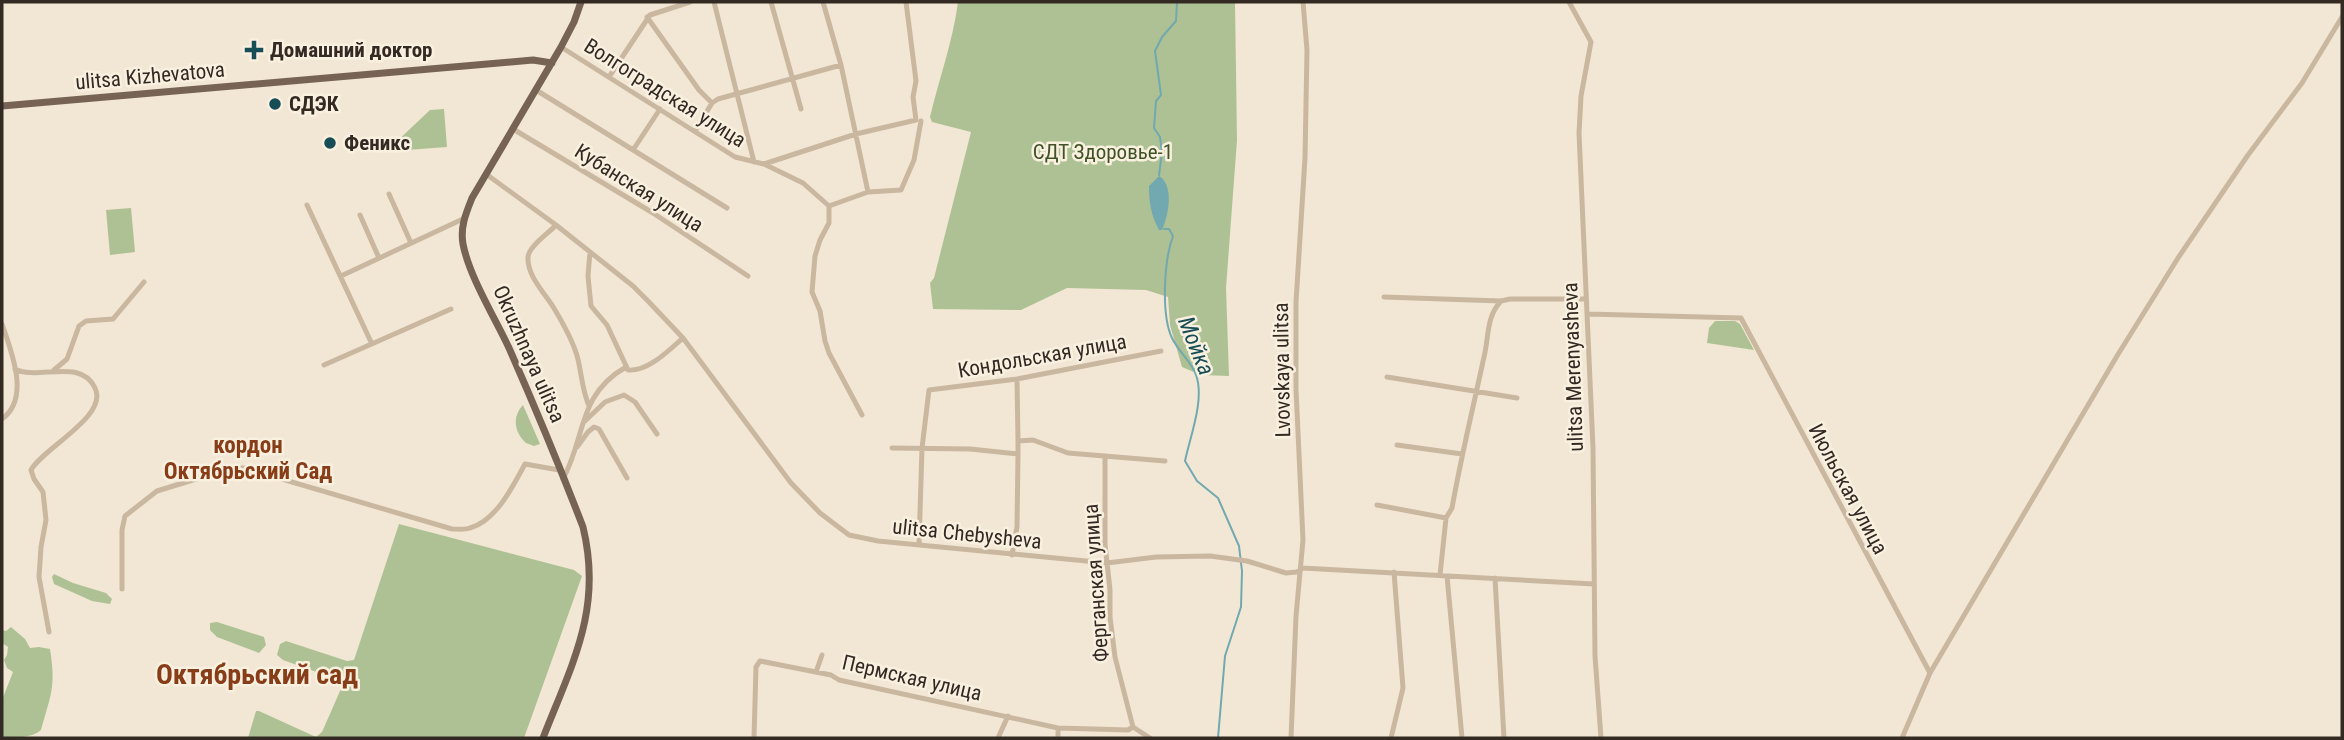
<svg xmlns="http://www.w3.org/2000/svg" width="2344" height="740" font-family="'Roboto Condensed',sans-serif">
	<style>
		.green { fill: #aec194 }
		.water { fill: #72a8b0 }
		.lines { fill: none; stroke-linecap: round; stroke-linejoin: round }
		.stream { stroke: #72a8b0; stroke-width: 2 }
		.minor { stroke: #cab7a0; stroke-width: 5 }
		.major { stroke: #776354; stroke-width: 7 }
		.poi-dot { fill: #174d57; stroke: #faf0e0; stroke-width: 2.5 }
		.labels { text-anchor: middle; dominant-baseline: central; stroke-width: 5; stroke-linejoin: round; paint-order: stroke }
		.poi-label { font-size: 21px; font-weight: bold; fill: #332a24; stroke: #faf0e0; text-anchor: start }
		.street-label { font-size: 21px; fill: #332a24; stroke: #faf0e0 }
		.park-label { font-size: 21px; fill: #3f5326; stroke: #faf0e0 }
		.water-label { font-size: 23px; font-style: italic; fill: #174d57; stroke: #faf0e0 }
		.neighbourhood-label { font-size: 23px; font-weight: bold; fill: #873d18; stroke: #faf0e0 }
		.district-label { font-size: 28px; font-weight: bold; fill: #873d18; stroke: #faf0e0 }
	</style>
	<rect width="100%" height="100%" fill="#f2e7d4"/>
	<path class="green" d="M958,2H1235L1237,140L1226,288L1229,376L1201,375L1182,367L1170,325L1168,297L1146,290L1067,288L1021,310L933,309L930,283L934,278L971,132L932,122L930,117C939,79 953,41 958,2Z
		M444,109L447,147L394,151L393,145L430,110Z
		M131,208L135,252L110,255L106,210Z
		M1715,321H1735L1740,324L1754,350L1707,343L1709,328Z
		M523,405L540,444L534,446L526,443C514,432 512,417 523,405Z
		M399,524L574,570L582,576L524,738H248L256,711H259L316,737L322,732L344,682L283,660L277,655L280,644L286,641L347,661L354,660Z
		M54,574L73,583L106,593L112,599L110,604L92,601L54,584L52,577Z
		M217,622L264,637L266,645L259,653L217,637L210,630V623Z
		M11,627L25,639L30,648L39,647L50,649C56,687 51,694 41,730C32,738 14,738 2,738V700L13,672L7,668L4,660L7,655L8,647L2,643V630L6,631Z"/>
	<path class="water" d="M1159,176C1175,186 1168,216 1162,230H1159C1151,215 1149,203 1149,186Z"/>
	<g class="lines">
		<path class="stream" d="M1159,175L1162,152L1160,137L1154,128L1156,101L1161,95L1155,51L1162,37L1176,21L1177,2
			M1164,229H1169L1173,236C1164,260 1161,315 1172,338C1178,351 1192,362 1196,375C1205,399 1190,437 1185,461L1197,481L1218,498L1239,546L1242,571L1241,607L1225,656L1218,738"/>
		<path class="minor" d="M714,2L754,162
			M771,2L801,109
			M823,2L841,65L868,192
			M1569,2L1591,42L1581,96L1579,133L1593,448L1595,656L1601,738
			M647,17L699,90L712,103
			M561,47L735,157L764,164L856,134L916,120L913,97L916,81L906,2
			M609,77L650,15L690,2
			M536,90L727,208
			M513,129L653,213L748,276
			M695,131L712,103L718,99L841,65
			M633,150L660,109
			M764,164L803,183L829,206V223L820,240L815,256L812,292L820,311L825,341L829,353L862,415
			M486,174L556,225L633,286L648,301L683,338L791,483L820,513L849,535L878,541L1107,563L1156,557L1210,556L1247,561L1286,573L1297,572L1302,568L1594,584
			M389,194L411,243
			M307,205L371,342
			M829,206L868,192L901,190L914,160L921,121
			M360,215L379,258
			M556,225C549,233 529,246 528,257C527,277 546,294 555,310C564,325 576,346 579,364C582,379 583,392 589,406
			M590,252L588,276L591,306L607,325L628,370C648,372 669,350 683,338
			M341,276L465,218
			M1384,297L1501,301L1510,299H1586
			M1587,314L1741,318L1930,673
			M2,324C11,351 31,398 2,419
			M324,365L451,309
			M15,369C37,381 81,357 95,388C109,416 43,448 31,470L34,479L43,492L46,520L41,547L39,577L49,632
			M54,370L67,359L79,326L86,321L113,319L144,282
			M1387,377L1517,398
			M1017,379L1018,441
			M585,421L605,402L624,395L635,402L657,434
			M1397,445L1462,454
			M577,447L588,432L594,427L599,429L627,478
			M892,448L970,449L1018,454V441L1033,440L1068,453L1165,461
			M1105,456V544L1110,590V617L1115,657L1133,727L1150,738
			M563,479C586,437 577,395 626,367
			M1377,505L1446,518
			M919,545L922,448L929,390L1017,379L1161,351
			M1012,555L1017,527L1018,454
			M1440,575L1446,518L1452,508C1461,457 1473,408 1484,357C1489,337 1486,317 1501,301
			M1447,576L1462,738
			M1495,578L1504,738
			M122,589V530L125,516L157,491L232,468H244L452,529C458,529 465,530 470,528C496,521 513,486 525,464L559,470
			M816,672L822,655
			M1058,728V738
			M754,738L756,667L760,661L831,675L839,680L1058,728L1128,730L1133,727
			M998,738L1008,716
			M1291,738L1296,616L1303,540L1296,389V302L1305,158L1307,50L1303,2
			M1391,738L1403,688L1394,572
			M1902,738L1930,673L2117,356L2178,258L2248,155L2302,83L2342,17"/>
		<path class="major" d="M2,106L499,63L533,60L552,63
			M543,738C572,664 603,609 583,527C560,467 535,407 509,348C495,318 469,276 463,244C460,227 466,213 472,198L561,47L574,22L581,2"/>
	</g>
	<g class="poi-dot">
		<path d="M250.5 39.5h7v7h7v7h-7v7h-7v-7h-7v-7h7z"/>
		<circle cx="275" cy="104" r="7"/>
		<circle cx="330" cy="143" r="7"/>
	</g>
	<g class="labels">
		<g class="poi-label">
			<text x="270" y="50">Домашний доктор</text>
			<text x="289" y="104">СДЭК</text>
			<text x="344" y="143">Феникс</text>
		</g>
		<g class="street-label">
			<text transform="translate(150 76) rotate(-5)">ulitsa Kizhevatova</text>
			<text transform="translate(665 93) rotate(32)">Волгоградская улица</text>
			<text transform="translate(639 188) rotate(32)">Кубанская улица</text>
			<text transform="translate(529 354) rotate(66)">Okruzhnaya ulitsa</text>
			<text transform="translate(1042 356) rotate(-10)">Кондольская улица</text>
			<text transform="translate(1573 367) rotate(-92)">ulitsa Merenyasheva</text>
			<text transform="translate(1282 370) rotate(-91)">Lvovskaya ulitsa</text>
			<text transform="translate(1848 489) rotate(62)">Июльская улица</text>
			<text transform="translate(967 534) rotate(6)">ulitsa Chebysheva</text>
			<text transform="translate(1096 583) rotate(-94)">Ферганская улица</text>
			<text transform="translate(912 678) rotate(13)">Пермская улица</text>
		</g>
		<g class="park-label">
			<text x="1103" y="152">СДТ Здоровье-1</text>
		</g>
		<g class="water-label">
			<text transform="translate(1196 346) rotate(68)">Мойка</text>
		</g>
		<g class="neighbourhood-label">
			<text x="248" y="445">кордон<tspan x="248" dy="26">Октябрьский Сад</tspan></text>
		</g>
		<g class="district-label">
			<text x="257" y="674">Октябрьский сад</text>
		</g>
	</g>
	<rect width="2344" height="740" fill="none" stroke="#332a24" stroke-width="7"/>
</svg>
